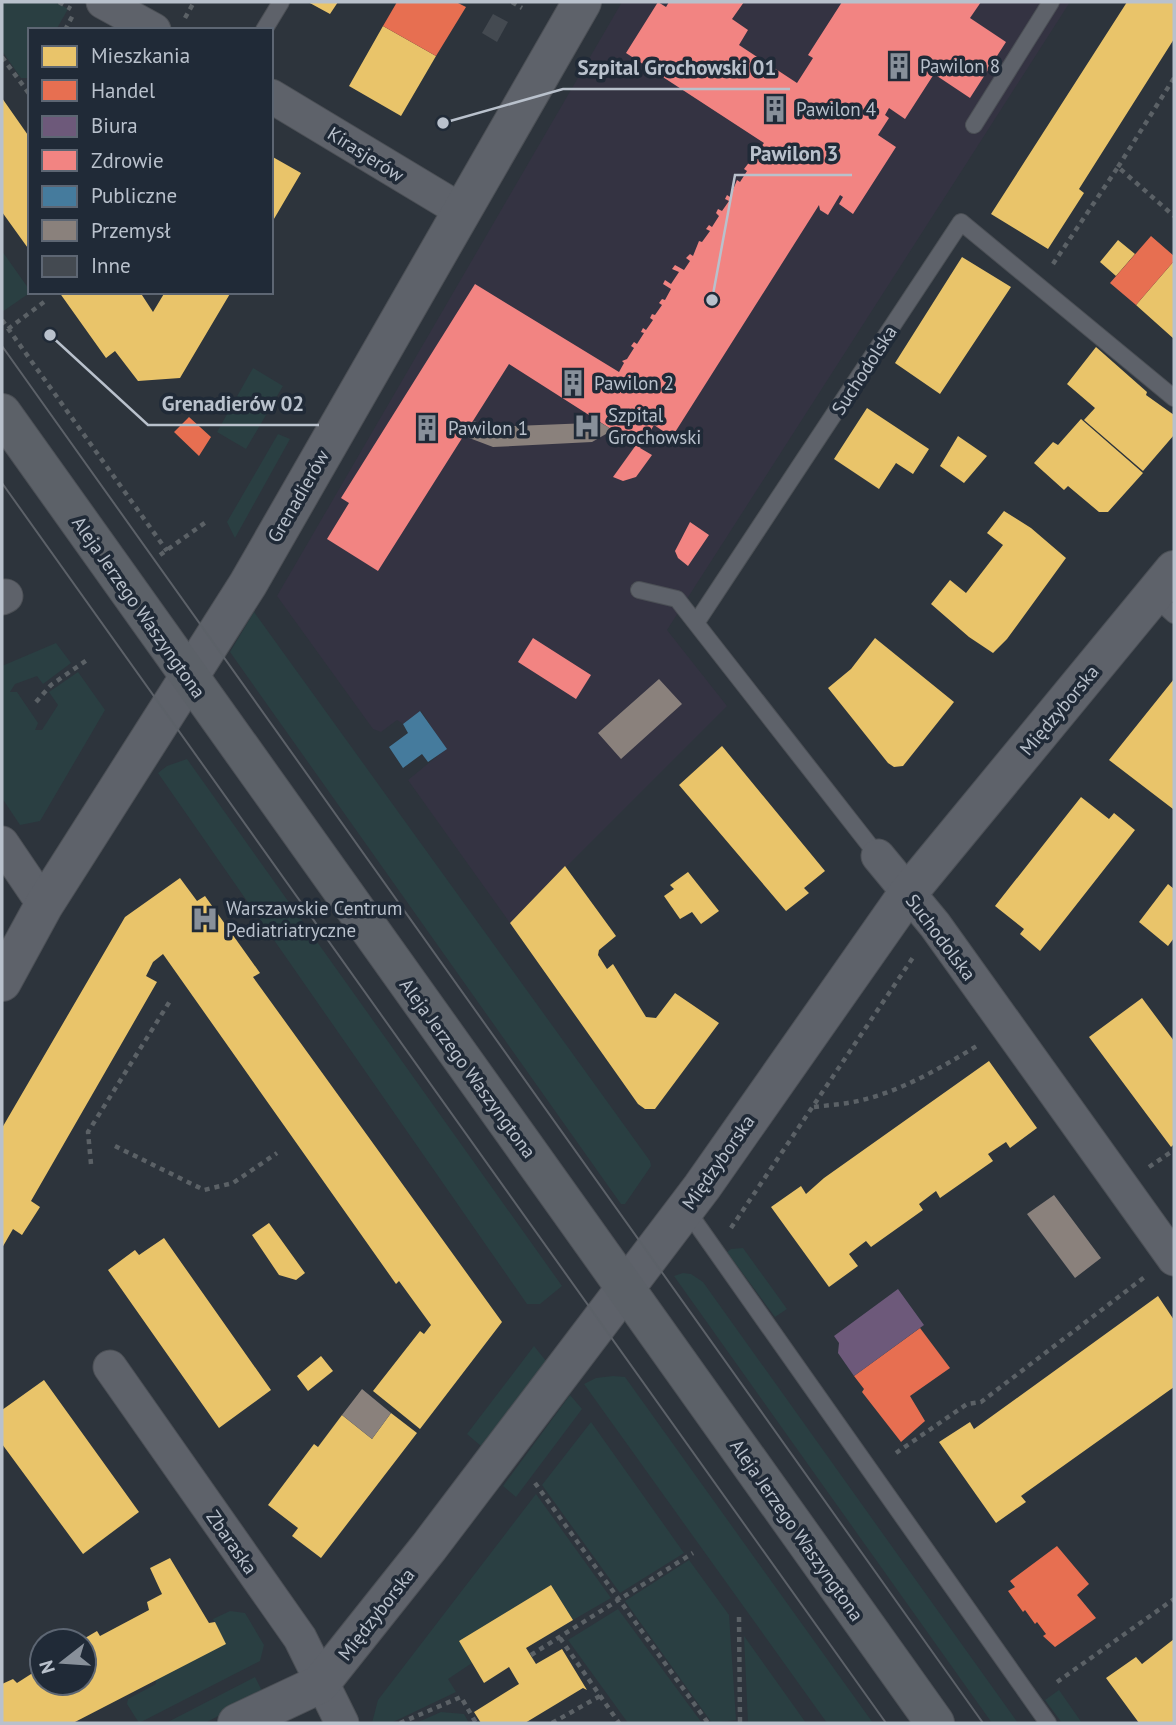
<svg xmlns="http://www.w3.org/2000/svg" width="1176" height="1725" font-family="'PT Sans',sans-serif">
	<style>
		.medical { fill: #343342 }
		.green { fill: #2a3f42 }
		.homes { fill: #e9c46a }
		.shops { fill: #e76f51 }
		.offices { fill: #6d597a }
		.health { fill: #f28482 }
		.public { fill: #457b9d }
		.industry { fill: #8a817c }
		.building { fill: #444a51 }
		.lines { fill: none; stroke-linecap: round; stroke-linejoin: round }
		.service-casing { stroke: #4c5056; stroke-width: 18 }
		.minor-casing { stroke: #4c5056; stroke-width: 35 }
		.tertiary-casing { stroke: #4c5056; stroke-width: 40 }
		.secondary-casing { stroke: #4c5056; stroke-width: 40 }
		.path { stroke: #5b6166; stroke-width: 4.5; stroke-dasharray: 5 5; stroke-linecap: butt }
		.service { stroke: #5e626a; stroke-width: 16 }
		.minor { stroke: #5e626a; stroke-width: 33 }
		.tertiary { stroke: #5e626a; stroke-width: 38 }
		.secondary { stroke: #5c6168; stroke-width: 38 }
		.tram { stroke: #5c6168; stroke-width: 2 }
		.labels { text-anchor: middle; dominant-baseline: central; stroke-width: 7; stroke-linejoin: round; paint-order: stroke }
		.poi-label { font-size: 19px; fill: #b9c1cc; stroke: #202a37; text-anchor: start }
		.street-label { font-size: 19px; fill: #b9c1cc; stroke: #202a37 }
		.leader { fill: none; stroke: #b9c1cc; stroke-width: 2.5 }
		.callout-dot { fill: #b9c1cc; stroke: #202a37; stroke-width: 2.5 }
		.callout-label { font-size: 21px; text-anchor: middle; font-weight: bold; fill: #b9c1cc; stroke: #202a37; stroke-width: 7; stroke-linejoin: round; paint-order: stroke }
	</style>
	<rect width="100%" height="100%" fill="#2d343c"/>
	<path class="medical" d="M622,2H1070L667,630L727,706L510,923L408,780L446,749L421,711L403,724L397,720L381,732L373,729L277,596Z"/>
	<path class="green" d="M2,2H56L68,9L56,30H30V78H21L2,51Z
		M2,251L31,292L2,312Z
		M253,368L283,386L246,449L217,432Z
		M278,434L290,439L235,538L227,522Z
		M254,612L650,1161L651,1166L625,1204H621L230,652Z
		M56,643L71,663L43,684L37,676L15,684L10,692H17L38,723L35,730H42L58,705L49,692L78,672L105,710L40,821L20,825L2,798V666Z
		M187,759L562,1286L540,1304H527L158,773L167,766Z
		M743,1248L787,1309L775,1317L727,1252L731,1249Z
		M683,1273L691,1274L703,1282L1018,1723H992L674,1276Z
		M534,1346L546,1361L481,1446L467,1434Z
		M613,1376L625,1377L873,1723H827L584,1384L596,1378Z
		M570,1395L582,1409L516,1497L503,1486Z
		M591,1422L684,1553L620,1593L542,1485Z
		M536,1494L611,1598L573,1620L551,1585L460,1641L472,1663L448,1679L456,1692L391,1723H372L378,1700Z
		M689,1560L729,1615L736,1720L712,1723L625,1601Z
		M618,1609L702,1723H628L568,1640Z
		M230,1611L245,1613L264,1645L260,1661L139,1723L127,1704L128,1699L156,1684V1678L225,1643L213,1619Z
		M744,1636L806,1723H748Z
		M255,1677L263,1693L205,1723H166Z
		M1059,1690L1082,1723H1062L1045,1700Z
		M441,1712L464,1714L469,1723H416Z"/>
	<path class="homes" d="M308,2H338L330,14Z
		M1127,2H1174V39L1079,189L1084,193L1048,249L991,214Z
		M383,26L436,56L401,116L349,86Z
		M2,98L30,138V251L2,212Z
		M271,156L301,173L271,224Z
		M1118,240L1135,254L1116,276L1100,262Z
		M962,257L1011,287L940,394L895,363Z
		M1174,261V339L1136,305Z
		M59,292H140L153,312L165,292H231L180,378L138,381L115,351L106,358Z
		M1096,347L1147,392L1146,395L1174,415V435L1143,471L1084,420L1095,408L1067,384Z
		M867,408L929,449L913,474L896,463L879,489L834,459Z
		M1081,419L1143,473L1108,512H1099L1068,486L1064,490L1034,463L1053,442L1058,445Z
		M958,436L987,456L964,483L940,466Z
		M1004,511L1031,528L1066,558L1007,639L993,653L969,637L931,604L950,580L966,593L1003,545L987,533Z
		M875,638L954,702L903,766L894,767L888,763L828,688L851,669Z
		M1174,679V807L1173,809L1109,760Z
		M722,746L825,871L804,888L809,893L786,911L679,785Z
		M1081,797L1109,819L1114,813L1135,830L1040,951L1020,934L1024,929L995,906Z
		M565,866L616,936L599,950L598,955L607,969L613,964L646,1017L656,1018L675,993L719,1023L655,1109H645L638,1104L510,923Z
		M688,872L719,911L701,924L692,912L680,919L664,896L674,889L670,885Z
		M180,878L197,901L205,896L260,973L253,977L502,1322L420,1429L373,1391L420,1331L424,1334L431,1325L399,1281L396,1284L163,954L153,962L146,976L157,982L31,1201L40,1207L22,1235L13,1229L2,1248V1128L125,917Z
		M1168,884L1174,889V938L1168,946L1139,922Z
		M1142,998L1174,1041V1144L1171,1147L1089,1037Z
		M989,1061L1037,1128L1010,1148L1006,1142L988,1154L993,1161L940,1198L936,1191L919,1204L923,1210L871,1247L866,1241L849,1254L858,1266L829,1287L771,1207L801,1186L806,1194L824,1178Z
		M269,1223L305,1273L296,1280L279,1275L252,1235Z
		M164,1238L271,1390L219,1428L108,1270L135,1250L139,1255Z
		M1158,1296L1174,1320V1387L1021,1496L1026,1502L996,1523L939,1442L970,1422L974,1429Z
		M321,1356L333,1371L308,1391L297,1376Z
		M44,1380L139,1512L83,1554L2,1444V1410Z
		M391,1413L417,1433L321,1558L292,1536L298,1528L268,1505L314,1444L318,1447L342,1415L372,1439Z
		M170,1558L209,1623L215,1622L226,1644L73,1723H2V1684L13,1679L17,1683L42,1667V1683H84V1641H80L97,1631L100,1636L149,1610L147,1602L162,1594L150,1568Z
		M551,1585L573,1620L526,1648L536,1664L562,1649L587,1690L583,1688L525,1723H481L474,1712L519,1684L509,1667L484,1683L459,1641Z
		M1174,1639V1723H1139L1106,1678L1136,1657L1142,1664Z"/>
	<path class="shops" d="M397,2H456L466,7L436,56L383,26Z
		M1151,236L1174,256V261L1136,305L1110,283Z
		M189,417L211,437L199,456L174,432Z
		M920,1328L950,1368L910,1396L925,1421L901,1442L862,1392L864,1389L854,1376Z
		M1057,1546L1089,1584L1077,1595L1096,1618L1055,1647L1043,1636L1046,1634L1037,1622L1035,1624L1025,1610L1023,1612L1008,1591L1015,1587L1010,1581Z"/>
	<path class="offices" d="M898,1289L924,1325L854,1376L838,1353L839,1343L834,1336Z"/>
	<path class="health" d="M658,2L666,7L669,2H744L732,19L748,30L739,45L797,83L813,58L808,55L842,2H981L970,18L1006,42L970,98L934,74L905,119L889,108L885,115L889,118L878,135L896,147L853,214L839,204L843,197L840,195L828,215L820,210L819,205L672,437L654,425L640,448L652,455L636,477L623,481L613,477L636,445L509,364L378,571L327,539L349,503L341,498L475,284L619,372L624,363L622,361L627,359L634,348L631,346L634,342L637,344L644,333L641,332L643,328L646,330L653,320L650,318L652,314L655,315L662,305L659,303L662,299L665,300L671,289L663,284L665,280L671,284L679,272L672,269L675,265L684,270L690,261L686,258L690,254L693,256L699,241L702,242L710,231L706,229L709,225L712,227L719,216L716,213L718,209L722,211L729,201L725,199L727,195L730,197L737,180L740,182L747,171L744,169L764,143L626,53Z
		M690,522L709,535L688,566L678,558L675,551Z
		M533,638L591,675L576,699L518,662Z"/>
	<path class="public" d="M420,711L447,749L428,762L422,754L403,768L389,747L408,733L403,724Z"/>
	<path class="industry" d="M596,420L613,430L592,442L493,447L464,436L474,421L491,427L590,423Z
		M659,679L682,704L621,759L598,733Z
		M1054,1195L1101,1258L1075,1278L1027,1214Z
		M362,1389L391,1413L372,1439L342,1415Z"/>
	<path class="building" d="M493,14L508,22L497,42L482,33Z"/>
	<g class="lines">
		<defs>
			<path id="service" d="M264,30L281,2
				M974,125L1051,2
				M639,590L677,599L878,856
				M1153,596L1174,615
				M696,623L961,222L1174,398
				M686,1209L1048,1723"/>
			<path id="minor" d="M103,2L154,30
				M271,96L462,211
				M2,598L6,596
				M2,843L44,905
				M878,856L935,925L1174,1259
				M110,1367L300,1638L342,1723"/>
			<path id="tertiary" d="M2,982L44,905L248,584L582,2
				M237,1723L320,1684L429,1547L702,1187L908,893L1174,570"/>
			<path id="secondary" d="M2,413L935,1723"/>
		</defs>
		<use href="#service" class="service-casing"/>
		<use href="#minor" class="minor-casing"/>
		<use href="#tertiary" class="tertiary-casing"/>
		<use href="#secondary" class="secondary-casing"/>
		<path class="path" d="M59,2L71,9
			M512,2L522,8
			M185,18L194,2
			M65,30L73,15
			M2,57L30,95
			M1118,167L1174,78
			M1053,264L1118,167L1174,216
			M2,320L167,551
			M8,329L48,299
			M160,555L206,522
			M36,702L51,685L87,660
			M814,1107C830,1105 847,1104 862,1100C904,1090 944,1066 980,1044
			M115,1146L204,1190L233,1183L277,1153
			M91,1164L88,1132L170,1001
			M1149,1167L1174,1150
			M731,1228L914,956
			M896,1453L967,1404L981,1402L1146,1276
			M535,1483L708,1723
			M739,1617L740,1723
			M560,1638L619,1723
			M531,1655L693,1553
			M1057,1682L1174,1599
			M400,1723L461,1697L476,1723
			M552,1723L600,1696"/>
		<use href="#service" class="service"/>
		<use href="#minor" class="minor"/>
		<use href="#tertiary" class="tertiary"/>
		<use href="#secondary" class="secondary"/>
		<path class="tram" d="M2,346L983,1723
			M2,483L886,1723"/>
	</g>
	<defs>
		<symbol id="building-bare" viewBox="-9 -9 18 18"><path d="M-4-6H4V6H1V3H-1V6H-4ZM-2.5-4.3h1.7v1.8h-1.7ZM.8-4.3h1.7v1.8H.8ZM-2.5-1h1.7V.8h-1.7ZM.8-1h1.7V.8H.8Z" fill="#88909a" stroke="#202a37" stroke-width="2.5" paint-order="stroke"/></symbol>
		<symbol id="hospital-bare" viewBox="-9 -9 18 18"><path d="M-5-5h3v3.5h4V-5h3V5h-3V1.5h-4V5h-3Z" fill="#88909a" stroke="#202a37" stroke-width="2.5" paint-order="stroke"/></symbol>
	</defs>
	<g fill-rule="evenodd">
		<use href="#building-bare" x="880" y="47" width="38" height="38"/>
		<use href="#building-bare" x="756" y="90" width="38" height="38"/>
		<use href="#building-bare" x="554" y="364" width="38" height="38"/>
		<use href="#hospital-bare" x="568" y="407" width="38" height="38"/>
		<use href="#building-bare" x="408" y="409" width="38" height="38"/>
		<use href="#hospital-bare" x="186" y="900" width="38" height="38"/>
	</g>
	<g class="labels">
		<g class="poi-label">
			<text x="920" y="66">Pawilon 8</text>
			<text x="796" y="109">Pawilon 4</text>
			<text x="594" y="383">Pawilon 2</text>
			<text x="608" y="415">Szpital<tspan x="608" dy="22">Grochowski</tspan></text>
			<text x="448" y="428">Pawilon 1</text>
			<text x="226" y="908">Warszawskie Centrum<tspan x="226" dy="22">Pediatriatryczne</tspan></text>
		</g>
		<g class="street-label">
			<text transform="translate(366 154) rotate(32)">Kirasjerów</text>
			<text transform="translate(864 370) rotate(-57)">Suchodolska</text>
			<text transform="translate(298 496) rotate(-60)">Grenadierów</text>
			<text transform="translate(139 607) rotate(55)">Aleja Jerzego Waszyngtona</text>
			<text transform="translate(1059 710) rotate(-50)">Międzyborska</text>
			<text transform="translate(941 937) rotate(53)">Suchodolska</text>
			<text transform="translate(468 1068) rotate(54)">Aleja Jerzego Waszyngtona</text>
			<text transform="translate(718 1162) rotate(-55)">Międzyborska</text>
			<text transform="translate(797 1530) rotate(55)">Aleja Jerzego Waszyngtona</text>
			<text transform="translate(232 1542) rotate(55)">Zbaraska</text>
			<text transform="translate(376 1614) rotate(-52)">Międzyborska</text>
		</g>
	</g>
	<path class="leader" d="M443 123L563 89H790M712 300L735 175H852M50 335L148 425H319"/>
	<g class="callout-dot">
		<circle cx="443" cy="123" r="7"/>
		<circle cx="712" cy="300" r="7"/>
		<circle cx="50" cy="335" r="7"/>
	</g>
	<g class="callout-label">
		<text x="677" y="75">Szpital Grochowski 01</text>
		<text x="794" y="161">Pawilon 3</text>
		<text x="233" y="411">Grenadierów 02</text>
	</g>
	<rect width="1176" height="1725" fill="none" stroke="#b9c1cc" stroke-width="7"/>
	<rect x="28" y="28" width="245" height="266" fill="#202a37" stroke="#5d6673" stroke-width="2"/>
	<rect x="42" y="46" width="35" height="21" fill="#e9c46a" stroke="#5d6673" stroke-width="2"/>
	<text x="91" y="63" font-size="21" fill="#b9c1cc">Mieszkania</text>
	<rect x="42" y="80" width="35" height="21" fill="#e76f51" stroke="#5d6673" stroke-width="2"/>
	<text x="91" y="98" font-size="21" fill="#b9c1cc">Handel</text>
	<rect x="42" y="116" width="35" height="21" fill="#6d597a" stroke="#5d6673" stroke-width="2"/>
	<text x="91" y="133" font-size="21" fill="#b9c1cc">Biura</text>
	<rect x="42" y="150" width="35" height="21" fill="#f28482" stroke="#5d6673" stroke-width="2"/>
	<text x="91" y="168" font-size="21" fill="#b9c1cc">Zdrowie</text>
	<rect x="42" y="186" width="35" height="21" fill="#457b9d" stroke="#5d6673" stroke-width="2"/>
	<text x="91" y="203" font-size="21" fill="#b9c1cc">Publiczne</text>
	<rect x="42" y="220" width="35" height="21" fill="#8a817c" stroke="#5d6673" stroke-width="2"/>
	<text x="91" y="238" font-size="21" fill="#b9c1cc">Przemysł</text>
	<rect x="42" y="256" width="35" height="21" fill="#444a51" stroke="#5d6673" stroke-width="2"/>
	<text x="91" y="273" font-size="21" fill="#b9c1cc">Inne</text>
	<g transform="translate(63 1662) rotate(253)"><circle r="33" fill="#202a37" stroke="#5d6673" stroke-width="2"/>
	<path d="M0-5L12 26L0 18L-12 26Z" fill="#88909a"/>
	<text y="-10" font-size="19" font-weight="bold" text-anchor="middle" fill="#b9c1cc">N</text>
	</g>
</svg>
